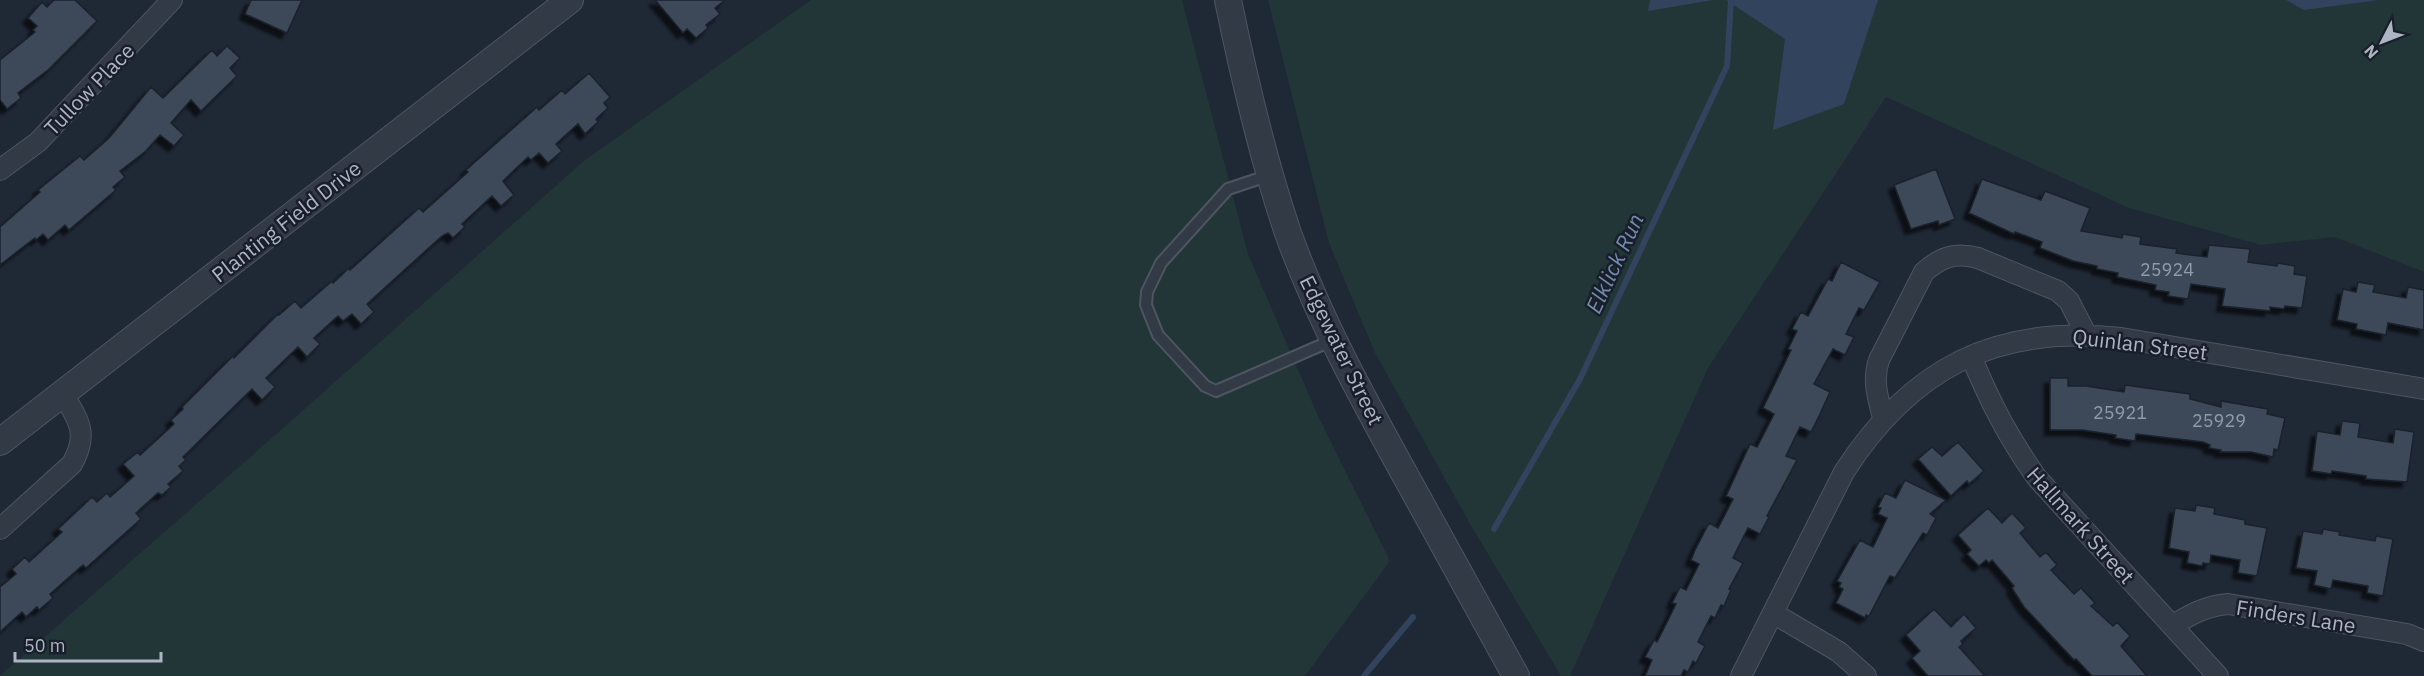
<svg xmlns="http://www.w3.org/2000/svg" width="2424" height="676" font-family="'IBM Plex Sans',sans-serif">
	<style>
		.green { fill: #223537 }
		.water { fill: #32435d }
		.lines { fill: none; stroke-linecap: round; stroke-linejoin: round }
		.stream { stroke: #32435d; stroke-width: 6 }
		.building { fill: #3d4858; stroke: #1a212c; stroke-width: 1.5; filter: url(#shadow) }
		.service-casing { stroke: #4d5561; stroke-width: 14 }
		.minor-casing { stroke: #4d5561; stroke-width: 22 }
		.tertiary-casing { stroke: #4d5561; stroke-width: 28 }
		.service { stroke: #323a46; stroke-width: 10 }
		.minor { stroke: #323a46; stroke-width: 20 }
		.tertiary { stroke: #323a46; stroke-width: 26 }
		.labels { text-anchor: middle; dominant-baseline: central; stroke-width: 5; stroke-linejoin: round; paint-order: stroke }
		.number-label { font-size: 18px; fill: #909aa8 }
		.street-label { font-size: 21px; fill: #acb5c3; stroke: #181f2a }
		.water-label { font-size: 22px; font-style: italic; fill: #748bac; stroke: #181f2a }
	</style>
	<defs>
		<filter id="shadow"><feDropShadow dx="-5.5" dy="5.5" stdDeviation="1.5" flood-color="#0009"/></filter>
	</defs>
	<rect width="100%" height="100%" fill="#1f2835"/>
	<path class="green" d="M811,0H1182L1248,254L1319,418L1390,561L1305,676H0L265,444L585,160Z
		M1268,0H2424V272L2335,237L2261,245L2129,208L1886,97L1708,368L1570,676H1561L1470,524L1375,353L1329,243Z"/>
	<path class="water" d="M1650,0H1713L1648,11Z
		M1726,0H1878L1844,104L1773,130L1785,39Z
		M2286,0H2379L2304,10Z"/>
	<g class="lines">
		<path class="stream" d="M1494,529L1580,379L1727,66L1731,0
			M1364,676L1413,617"/>
	</g>
	<path class="building" d="M54,0H75L97,21L48,70L18,93L21,98L7,109L0,100V60L35,32L33,30L37,26L28,18L42,2L47,7Z
		M251,0H302L287,33L245,14Z
		M655,0H725L715,8L720,14L706,25L708,28L696,38L687,29L683,33Z
		M227,46L240,58L230,68L237,76L201,111L191,100L171,123L184,135L174,146L160,135L146,151L120,171L125,177L113,187L116,190L69,230L65,225L48,240L43,234L36,240L35,238L0,265V227L40,192L38,190L80,156L84,160L109,138L151,87L163,98L212,50L217,56Z
		M589,73L610,97L604,103L608,108L596,119L598,122L585,134L578,124L556,144L562,151L548,163L539,153L531,160L528,157L503,181L514,195L501,206L492,196L462,224L465,227L453,238L448,233L442,236L367,304L374,312L361,324L352,314L343,321L338,316L314,338L320,344L307,357L298,347L266,378L275,387L262,400L252,389L183,457L186,460L179,466L183,471L168,484L171,487L162,495L158,493L136,513L141,519L86,568L83,565L50,594L53,598L39,610L37,607L26,617L22,612L0,632V587L16,574L12,569L25,557L29,562L62,532L58,529L92,497L97,502L107,493L110,497L134,476L123,464L138,452L140,455L174,424L171,420L183,409L182,407L233,356L234,358L278,314L279,315L295,301L301,308L332,281L333,283L349,268L350,270L419,208L423,212L468,172L466,170L537,107L539,110L562,90L565,94Z
		M1936,169L1955,219L1939,225L1938,221L1911,229L1894,185Z
		M1982,179L2041,200L2045,191L2090,208L2081,231L2122,238L2123,234L2141,237L2140,244L2177,249L2176,253L2207,257L2209,245L2250,249L2248,262L2277,266L2278,263L2295,266L2294,274L2307,276L2302,308L2285,306L2284,309L2270,307V311L2222,306L2225,289L2191,284L2188,299L2168,296L2169,292L2155,290L2156,285L2117,277L2118,273L2097,269V266L2073,261L2040,248L2042,242L2015,232L2014,234L1969,213Z
		M1841,262L1880,282L1864,310L1859,308L1846,334L1854,337L1845,355L1833,349L1814,384L1830,392L1820,414L1811,432L1800,427L1786,456L1797,460L1767,516L1769,517L1760,534L1748,528L1733,558L1743,563L1729,589L1731,590L1724,606L1721,605L1715,618L1711,616L1698,642L1705,646L1696,663L1693,661L1688,672L1684,670L1681,676H1645L1652,660L1645,657L1654,640L1657,642L1676,604L1672,603L1680,587L1686,590L1699,564L1691,560L1695,550L1709,523L1718,528L1733,499L1726,496L1750,444L1757,447L1774,414L1763,408L1791,350L1788,349L1797,331L1792,329L1801,312L1808,316L1828,279L1832,281Z
		M2358,282L2375,285L2373,292L2406,298L2408,287L2424,290V330L2388,323L2386,335L2356,329L2357,324L2337,320L2343,289L2356,292Z
		M2050,378H2068V386H2086L2124,392L2125,385L2190,394V399L2221,407V401L2268,409L2267,414L2285,418L2278,450L2274,449L2273,457L2251,452H2220L2221,450L2209,448L2210,445L2203,442L2136,434L2135,441L2115,438L2116,435L2082,430H2050Z
		M2342,421L2360,423L2358,437L2393,443L2395,429L2414,432L2407,482L2366,479V476L2332,471L2331,474L2312,471L2317,431L2340,435Z
		M1958,442L1984,471L1969,484L1967,481L1951,496L1918,459L1932,447L1942,456Z
		M1905,480L1946,500L1930,514L1936,518L1927,535L1923,533L1895,578L1890,576L1869,616L1866,615L1865,618L1836,603L1843,589L1839,587L1841,583L1837,581L1860,540L1873,547L1887,518L1878,514L1881,508L1878,507L1885,493L1896,498Z
		M2196,505L2215,508L2214,514L2245,520V524L2267,528L2257,576L2238,573L2240,560L2211,555L2210,564L2203,563L2202,566L2187,563L2189,552L2169,548L2175,508L2195,511Z
		M1988,508L2002,523L2012,513L2026,528L2020,533L2040,557L2046,552L2057,565L2051,570L2074,594L2081,588L2095,603L2091,606L2113,626L2117,622L2130,636L2121,646L2147,676H2092L2076,659L2074,660L2024,607L2012,588L2014,586L1992,560L1989,563L1986,560L1979,566L1967,554L1971,550L1958,535Z
		M2323,529L2340,532L2339,535L2375,541L2376,536L2393,539L2383,596L2367,593L2368,586L2333,580L2331,589L2314,585L2317,571L2296,568L2303,531L2322,534Z
		M1934,609L1951,627L1964,614L1976,628L1961,641L1963,644L1959,647L1985,676H1928L1912,658L1920,651L1906,635Z"/>
	<g class="lines">
		<defs>
			<path id="service" d="M1270,175L1228,189L1161,263L1147,292L1146,305L1158,335L1205,386L1216,391L1333,340"/>
			<path id="minor" d="M0,170L38,142L172,0
				M1971,356C1990,402 2008,437 2037,478L2218,676
				M1883,418C1878,397 1872,381 1879,360L1924,272C1941,257 1955,252 1978,258L2058,291L2069,301L2086,334
				M0,529L72,464C89,434 79,421 63,394
				M1773,613L1839,652L1866,676
				M2172,626C2191,614 2206,606 2228,604L2407,634L2424,641
				M1741,676L1844,472C1911,368 1996,324 2121,338L2424,389"/>
			<path id="tertiary" d="M1228,0C1244,78 1262,157 1288,233C1318,317 1361,395 1404,473C1441,541 1479,608 1516,676
				M0,442L570,0"/>
		</defs>
		<use href="#service" class="service-casing"/>
		<use href="#minor" class="minor-casing"/>
		<use href="#tertiary" class="tertiary-casing"/>
		<use href="#service" class="service"/>
		<use href="#minor" class="minor"/>
		<use href="#tertiary" class="tertiary"/>
	</g>
	<g class="labels">
		<g class="number-label">
			<text x="2167" y="269">25924</text>
			<text x="2120" y="412">25921</text>
			<text x="2219" y="420">25929</text>
		</g>
		<g class="street-label">
			<text transform="translate(89 89) rotate(-46)">Tullow Place</text>
			<text transform="translate(286 221) rotate(-38)">Planting Field Drive</text>
			<text transform="translate(2140 344) rotate(7)">Quinlan Street</text>
			<text transform="translate(1342 350) rotate(64)">Edgewater Street</text>
			<text transform="translate(2081 525) rotate(48)">Hallmark Street</text>
			<text transform="translate(2296 616) rotate(9)">Finders Lane</text>
		</g>
		<g class="water-label">
			<text transform="translate(1614 263) rotate(-65)">Elklick Run</text>
		</g>
	</g>
	<g transform="translate(2382 42) rotate(228)" stroke="#181f2a" stroke-width="4.5" paint-order="stroke">
	<path d="M0-4.5L10 22L0 15L-10 22Z" fill="#acb5c3"/>
	<text y="-9" font-size="16" font-weight="bold" text-anchor="middle" fill="#acb5c3">N</text>
	</g>
	<path d="M15 652v9h146v-9" fill="none" stroke="#acb5c3" stroke-width="3"/>
	<text x="24" y="652" font-size="18" fill="#acb5c3" stroke="#181f2a" stroke-width="4.5" paint-order="stroke">50 m</text>
</svg>
